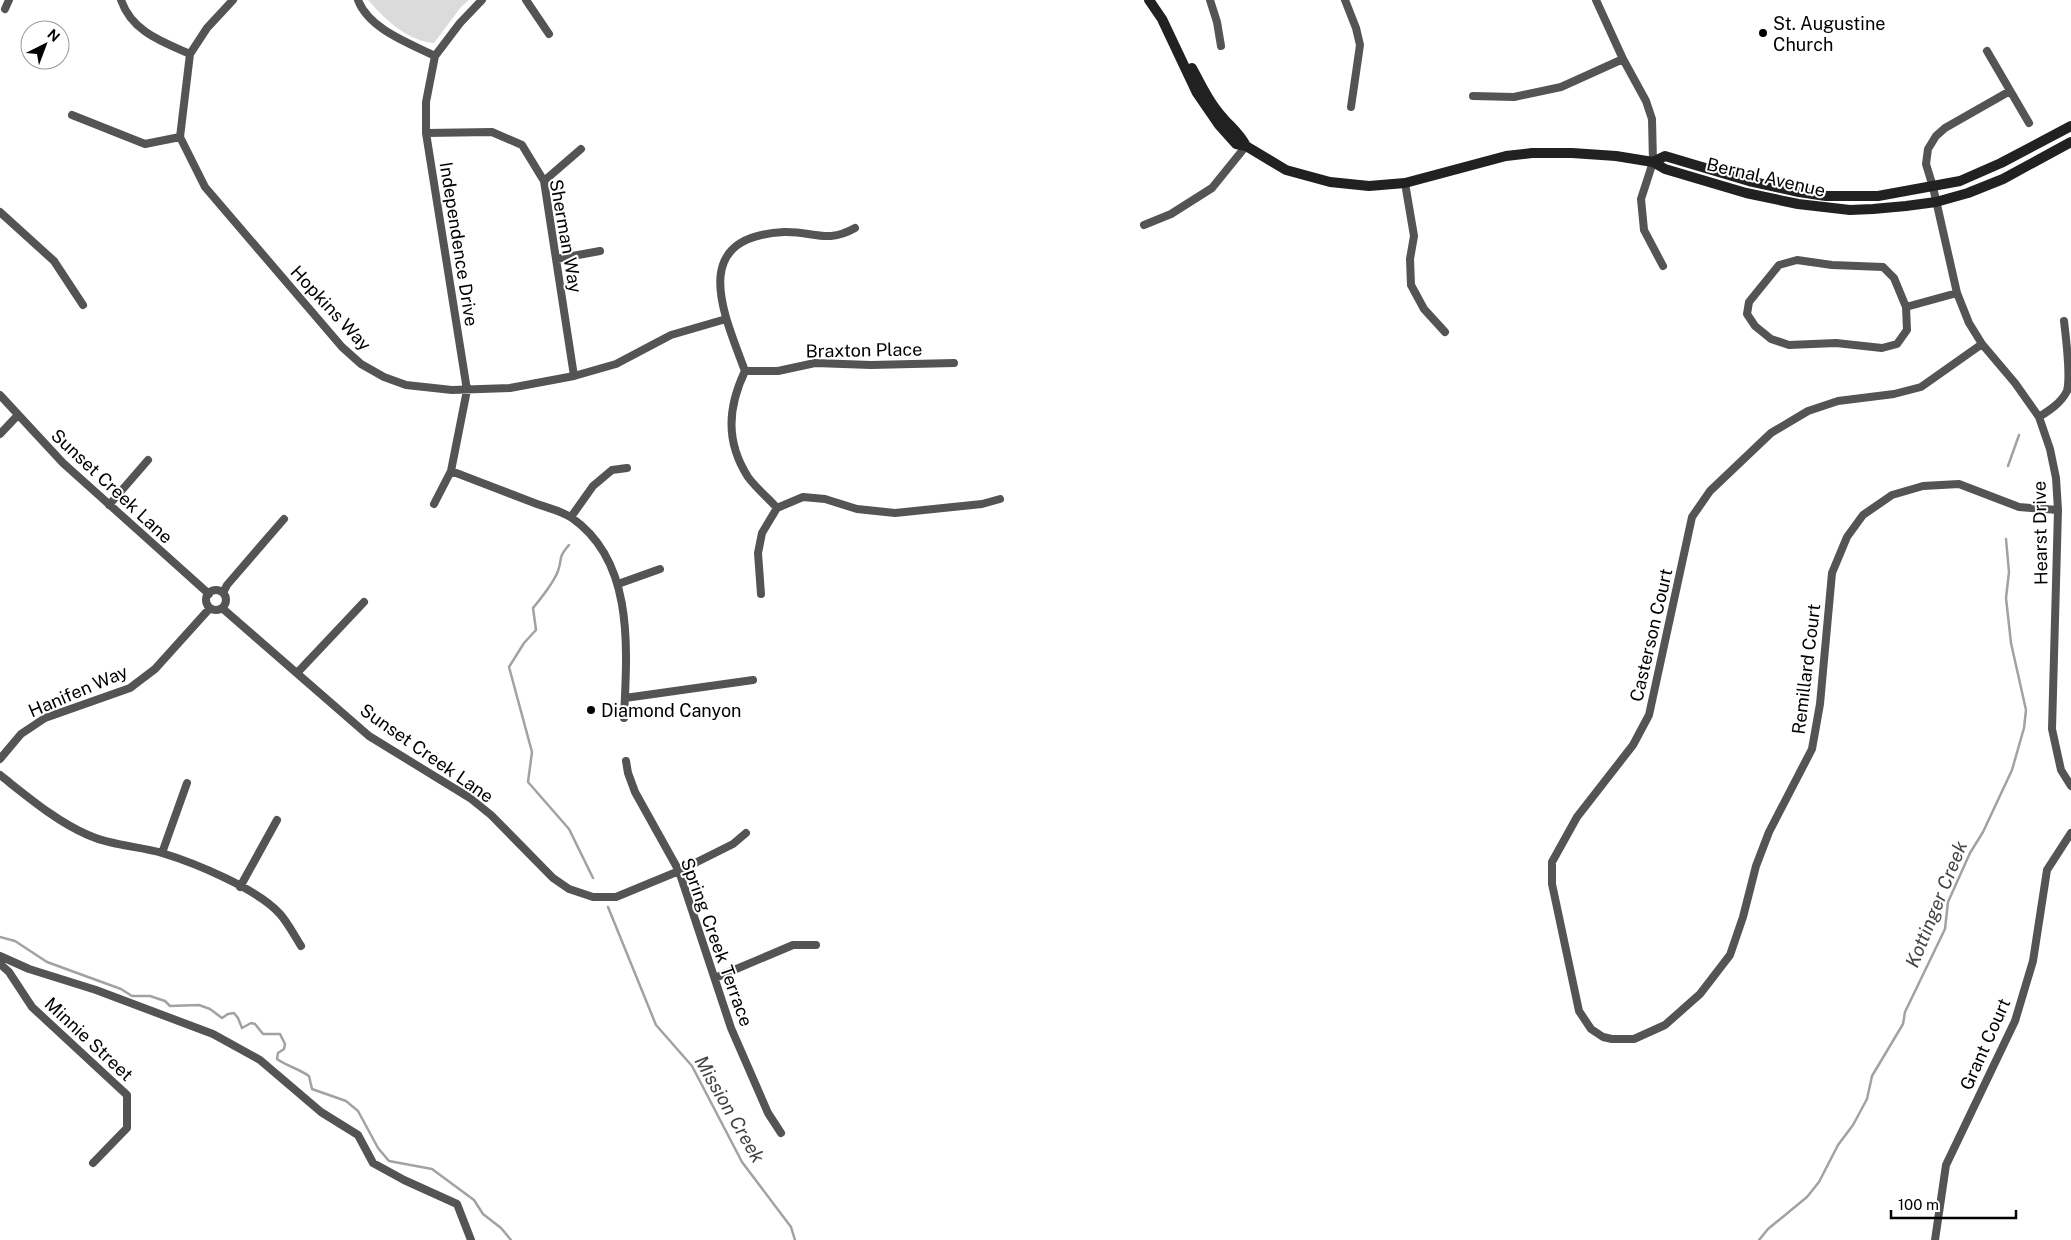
<svg xmlns="http://www.w3.org/2000/svg" width="2071" height="1240" font-family="'Public Sans',sans-serif">
	<style>
		.green { fill: #dbdbdb }
		.lines { fill: none; stroke-linecap: round; stroke-linejoin: round }
		.stream { stroke: #a2a2a2; stroke-width: 2.5 }
		.street { stroke: #545454; stroke-width: 8 }
		.secondary { stroke: #212121; stroke-width: 10 }
		.poi-dot { fill: #000; stroke: #fff; stroke-width: 2 }
		.labels { text-anchor: middle; dominant-baseline: central; stroke-width: 4; stroke-linejoin: round; paint-order: stroke }
		.poi-label { font-size: 18px; fill: #000; stroke: #fff; text-anchor: start }
		.street-label { font-size: 18px; fill: #000; stroke: #fff }
		.water-label { font-size: 19px; font-style: italic; fill: #434343; stroke: #fff }
	</style>
	<rect width="100%" height="100%" fill="#fff"/>
	<path class="green" d="M368,0H469L461,7L434,43C407,41 385,19 368,0Z"/>
	<g class="lines">
		<path class="stream" d="M2008,466L2019,435
			M569,545C557,559 563,557 558,571C553,584 542,597 533,608L536,630L524,643L509,667L532,752L528,782L569,829L593,878
			M608,907L656,1025L692,1066L742,1162L791,1227L795,1240
			M0,937L15,941L47,962L121,989L132,996H150L165,1001L170,1006L199,1005L210,1009L222,1018L228,1014L234,1013L238,1018L242,1028L251,1023L255,1024L263,1034H280L285,1044L284,1049L278,1053L277,1059C287,1066 299,1069 309,1076L312,1089L346,1101L358,1111L378,1148L389,1161L432,1169L474,1200L483,1214L501,1228L511,1240
			M1759,1240L1768,1229L1807,1197L1819,1182L1838,1145L1853,1125L1867,1099L1872,1076L1903,1024L1905,1012L1945,929L1948,902L1970,853L1983,832L2012,770L2024,728L2026,710L2011,643L2006,598L2009,572L2006,539"/>
		<path class="street" d="M121,0C132,32 163,42 190,54
			M233,0L207,28L190,54L180,137L205,187L342,347L361,364L384,377L406,385L452,390L510,388L574,376L616,364L671,335L726,319
			M358,0C369,29 409,43 435,56
			M526,0L549,34
			M1210,0L1217,22L1221,46
			M1345,0L1356,28L1360,45L1351,107
			M1596,0L1623,59L1646,101L1652,119L1653,162L1641,199L1644,230L1663,266
			M5,9L9,0
			M1987,51L2029,123
			M2010,91L1945,128L1936,136L1928,149L1926,164L1933,187L1957,293L1969,323L1982,344L2015,383L2039,417L2050,449L2056,478L2058,510L2052,729L2061,770L2071,786
			M1473,96L1514,97L1561,87L1623,59
			M72,115L145,144L180,137
			M426,133L492,132L522,145L544,181L574,376
			M544,181L581,149
			M1405,183L1414,236L1410,259L1411,285L1424,309L1445,332
			M0,212L54,261L83,305
			M1144,225L1171,214L1212,188L1246,146
			M556,259L600,251
			M1797,260L1832,265L1883,267L1894,278L1906,307L1907,330L1897,344L1882,348L1836,343L1789,345L1771,339L1755,326L1747,314L1749,302L1779,265Z
			M1906,307L1957,293
			M1982,344L1921,387L1894,394L1838,401L1808,411L1771,433L1710,491L1692,517L1649,715L1633,745L1577,817L1552,862V884L1579,1011L1591,1029L1603,1037L1612,1039H1634L1665,1025L1700,994L1730,955L1743,917L1756,866L1769,832L1812,749L1820,704L1832,573L1847,537L1863,515L1892,495L1923,486L1959,484L2019,507L2058,510
			M745,371H778L815,363L871,365L954,363
			M0,395L63,463L209,594
			M2039,417C2050,410 2061,403 2067,391C2071,376 2066,338 2064,321
			M0,434L18,415
			M451,471C480,482 508,493 537,504C548,508 562,511 572,518C635,562 627,650 624,718
			M434,504L451,471L467,390L426,133V102L435,56L460,23L482,0
			M109,505L148,460
			M777,508L803,497L825,499L857,509L895,513L982,504L1000,499
			M571,517L593,486L612,470L627,468
			M618,584L660,569
			M206 600a10 10 0 1 1 20 0a10 10 0 1 1-20 0Z
			M223,593L227,585L284,519
			M761,594L758,553L762,533L777,508C768,498 756,488 748,477C725,441 728,407 745,371C724,314 687,237 784,232C813,231 827,244 855,228
			M222,608L369,736L470,798L491,815L553,878L569,889L593,897H616L679,871L733,844L746,833
			M297,673L364,602
			M625,698L753,680
			M0,759L21,734L45,718L130,688L155,669L210,608
			M626,761L628,773L635,792L679,871L731,1028L768,1113L781,1133
			M0,775C28,797 56,821 88,835C112,846 138,846 162,853C195,863 258,889 280,914C288,923 294,935 301,946
			M162,853L187,783
			M240,887L277,820
			M0,956L29,969L96,990L213,1034L260,1060L321,1112L358,1135L373,1163L404,1180L457,1204L471,1240
			M0,964L9,972L32,1007L127,1095V1128L93,1163
			M715,978L793,945H816
			M1935,1240L1946,1165L2015,1021L2033,961L2047,870L2071,833"/>
		<path class="secondary" d="M1149,0L1162,19L1197,93L1219,125L1236,144L1246,146L1286,170L1330,182L1369,186L1405,183L1506,156L1532,153H1572L1616,156L1653,162L1665,169L1746,193L1798,204L1850,210L1873,209L1906,206L1936,202L1968,193L2003,179L2071,142
			M1192,68C1201,85 1210,104 1224,119C1232,128 1240,134 1246,146
			M1653,162L1665,156L1749,181L1799,192L1826,196H1878L1960,181L2001,163L2071,126"/>
	</g>
	<g class="poi-dot">
		<circle cx="1763" cy="33" r="5"/>
		<circle cx="591" cy="710" r="5"/>
	</g>
	<g class="labels">
		<g class="poi-label">
			<text x="1773" y="23">St. Augustine<tspan x="1773" dy="21">Church</tspan></text>
			<text x="601" y="710">Diamond Canyon</text>
		</g>
		<g class="street-label">
			<text transform="translate(1766 177) rotate(13)">Bernal Avenue</text>
			<text transform="translate(566 236) rotate(80)">Sherman Way</text>
			<text transform="translate(459 244) rotate(81)">Independence Drive</text>
			<text transform="translate(331 308) rotate(47)">Hopkins Way</text>
			<text transform="translate(864 350) rotate(-1)">Braxton Place</text>
			<text transform="translate(112 486) rotate(43)">Sunset Creek Lane</text>
			<text transform="translate(2040 533) rotate(-91)">Hearst Drive</text>
			<text transform="translate(1651 635) rotate(-77)">Casterson Court</text>
			<text transform="translate(1806 669) rotate(-83)">Remillard Court</text>
			<text transform="translate(78 691) rotate(-23)">Hanifen Way</text>
			<text transform="translate(427 753) rotate(35)">Sunset Creek Lane</text>
			<text transform="translate(717 942) rotate(70)">Spring Creek Terrace</text>
			<text transform="translate(89 1039) rotate(43)">Minnie Street</text>
			<text transform="translate(1985 1044) rotate(-66)">Grant Court</text>
		</g>
		<g class="water-label">
			<text transform="translate(1936 904) rotate(-68)">Kottinger Creek</text>
			<text transform="translate(730 1109) rotate(60)">Mission Creek</text>
		</g>
	</g>
	<g transform="translate(45 45) rotate(42)"><circle r="24" fill="#ffffff" stroke="#999999"/>
	<path d="M0-4L9 19L0 12L-9 19Z" fill="#000000"/>
	<text y="-8" font-size="14" font-weight="bold" text-anchor="middle" fill="#000000">N</text>
	</g>
	<path d="M1891 1210v8h125v-8" fill="none" stroke="#000000" stroke-width="2.5"/>
	<text x="1898" y="1210" font-size="15" fill="#000000" stroke="#ffffff" stroke-width="4" paint-order="stroke">100 m</text>
</svg>
